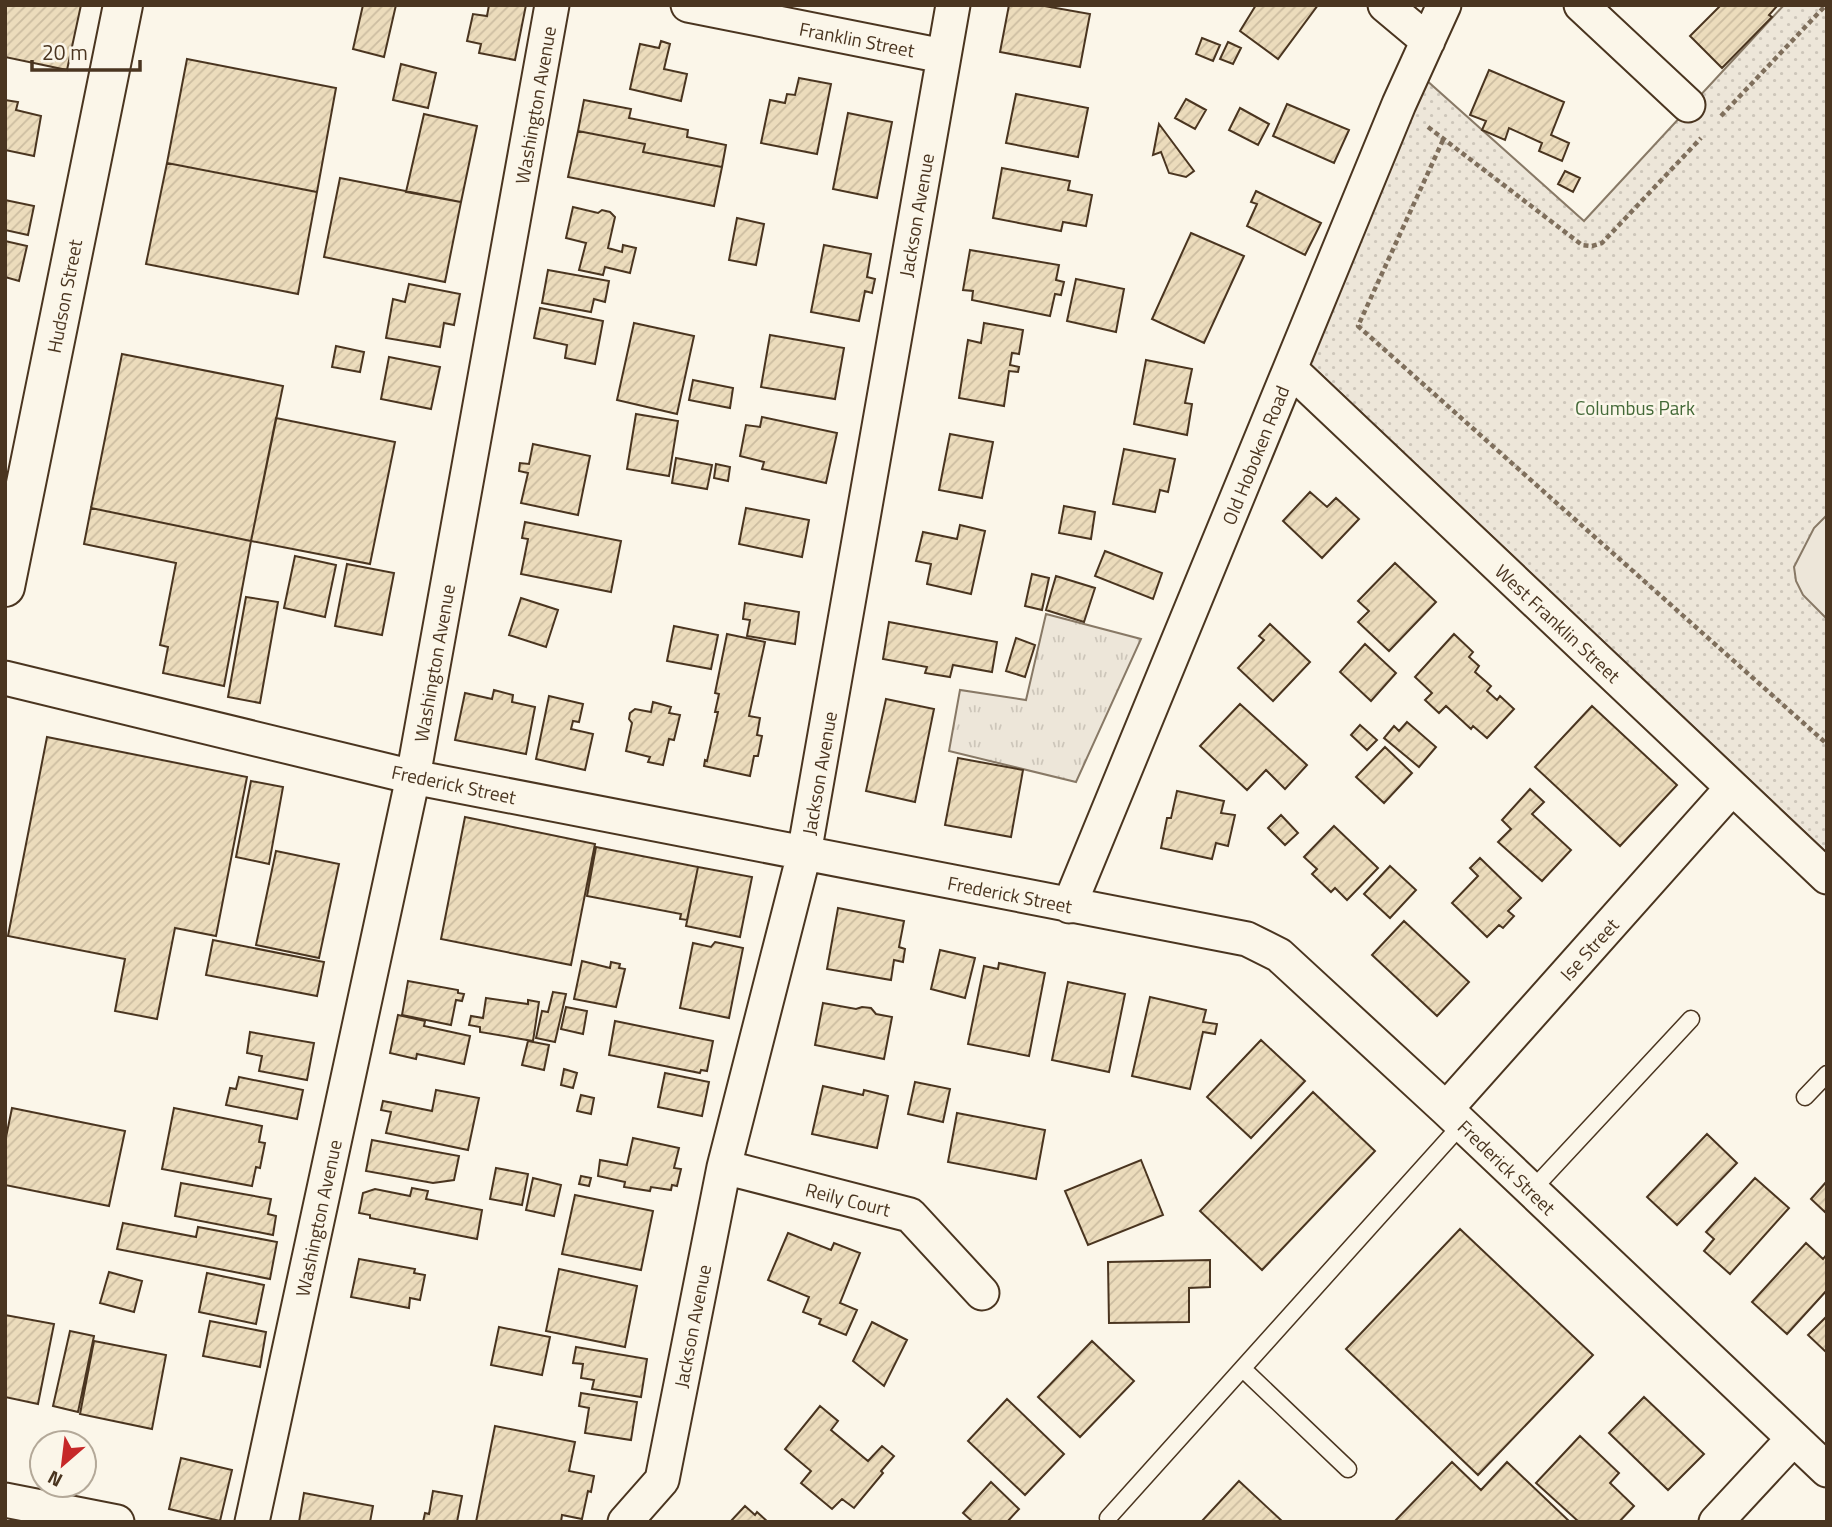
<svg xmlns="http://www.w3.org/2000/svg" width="1832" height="1527" font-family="'Titillium Web',sans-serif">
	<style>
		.grass { fill: url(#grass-tufts); stroke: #887966; stroke-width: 2 }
		.park { fill: url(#park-dots); stroke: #887966; stroke-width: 2 }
		.pitch { fill: #ede6d9; stroke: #887966; stroke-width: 2 }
		.building { fill: url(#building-hatch); stroke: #4a3520; stroke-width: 2 }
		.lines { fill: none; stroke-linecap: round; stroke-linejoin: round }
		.service-casing { stroke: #4a3520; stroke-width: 19 }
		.minor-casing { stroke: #4a3520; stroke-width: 37 }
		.secondary-casing { stroke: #4a3520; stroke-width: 42 }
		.path { stroke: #7f6f5c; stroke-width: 4.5; stroke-dasharray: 5 3.5; stroke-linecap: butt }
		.service { stroke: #fbf6e9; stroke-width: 16 }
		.minor { stroke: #fbf6e9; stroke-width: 33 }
		.secondary { stroke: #fbf6e9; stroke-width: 38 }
		.labels { text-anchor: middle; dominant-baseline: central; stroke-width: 5; stroke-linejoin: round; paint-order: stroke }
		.street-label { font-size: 19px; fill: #4a3520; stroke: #fbf6e9 }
		.park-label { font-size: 19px; fill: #436837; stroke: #fbf6e9 }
	</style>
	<defs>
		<pattern id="grass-tufts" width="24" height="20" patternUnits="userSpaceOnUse" patternTransform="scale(1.75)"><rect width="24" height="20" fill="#ede6d9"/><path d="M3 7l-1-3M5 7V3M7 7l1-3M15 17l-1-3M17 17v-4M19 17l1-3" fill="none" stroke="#cdc6ba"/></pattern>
		<pattern id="park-dots" width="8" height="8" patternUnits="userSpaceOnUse" patternTransform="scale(1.75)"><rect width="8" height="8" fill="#ede6d9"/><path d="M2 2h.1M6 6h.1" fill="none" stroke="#cdc6ba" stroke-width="1.8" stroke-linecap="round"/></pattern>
		<pattern id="building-hatch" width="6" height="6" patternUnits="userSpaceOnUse" patternTransform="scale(1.75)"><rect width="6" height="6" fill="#ecdcbc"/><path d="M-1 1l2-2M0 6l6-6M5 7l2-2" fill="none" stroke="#ccbda1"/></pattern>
	</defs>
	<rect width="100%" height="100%" fill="#fbf6e9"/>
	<path class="grass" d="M1046,614L1141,639L1076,782L949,751L960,690L1026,700Z"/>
	<path class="park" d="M1784,5H1827V853L1295,350L1416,71L1584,221Z"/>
	<path class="pitch" d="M1827,515V619L1803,595L1796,581L1794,567L1814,528Z"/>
	<path class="building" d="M5,5H81L67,70L5,57Z
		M363,5H396L384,57L353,49Z
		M489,5H526L515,60L479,53L481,44L467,41L473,14L487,16Z
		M1009,5H1039L1090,14L1080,67L1000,52Z
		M1256,5H1318L1278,59L1240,31Z
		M1721,5H1778L1769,15L1772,17L1722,68L1690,36Z
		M1202,38L1220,45L1213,61L1196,54Z
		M661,41L670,44L664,69L687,74L681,101L630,89L640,44L659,48Z
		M1228,42L1241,48L1233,64L1220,59Z
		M187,59L336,88L317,192L167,163Z
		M401,64L436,73L428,108L393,100Z
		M1489,70L1564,102L1551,135L1569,143L1562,161L1539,151L1542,143L1509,128L1505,140L1482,130L1486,121L1470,115Z
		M799,78L831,84L817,154L761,143L770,100L785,103L787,94L795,95Z
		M1016,94L1088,108L1078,157L1006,143Z
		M1186,99L1206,110L1195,129L1175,118Z
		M5,100L18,102L16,110L41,116L34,156L5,150Z
		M584,100L631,109L629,118L688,130L687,137L726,145L722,167L643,152L645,144L578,131Z
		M1287,104L1349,130L1334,163L1273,136Z
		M1240,108L1269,124L1258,145L1229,130Z
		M848,113L892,122L877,198L833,189Z
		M424,114L477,126L461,202L406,192Z
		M1159,124L1194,171L1186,177L1169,173L1161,152L1153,155Z
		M578,131L645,144L643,152L722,167L714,206L568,177Z
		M167,163L317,192L298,294L146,264Z
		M1002,168L1070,181L1068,190L1092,195L1086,226L1063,222L1061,231L993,218Z
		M1565,171L1580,178L1573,192L1558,184Z
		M340,178L461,202L445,282L324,257Z
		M1256,191L1321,223L1305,255L1247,226L1257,204L1251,202Z
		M5,200L34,206L28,235L5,230Z
		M573,207L598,213L602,210L610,212L615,217L608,248L622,252L623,245L636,248L630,273L605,267L603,275L579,270L586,243L566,238Z
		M737,218L764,224L756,265L729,260Z
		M1191,233L1244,256L1204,343L1152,319Z
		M5,241L27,246L19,281L5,277Z
		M824,245L871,254L867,277L875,279L872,293L865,291L859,321L811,312Z
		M970,250L1059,265L1056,280L1064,282L1061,295L1055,294L1050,316L972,300L973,291L963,290Z
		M548,270L609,281L605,302L594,299L591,312L542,303Z
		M1076,279L1124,289L1116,332L1067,321Z
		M409,284L460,294L454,325L444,323L440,347L386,338L393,299L405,302Z
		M540,308L603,321L595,364L565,358L567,345L534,338Z
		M634,323L694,336L677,414L617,400Z
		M984,323L1023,330L1019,354L1012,353L1010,365L1019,367L1018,372L1009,371L1004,406L959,398L968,340L981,343Z
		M770,335L844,348L835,399L761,387Z
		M336,346L364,352L360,372L332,367Z
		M122,354L283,386L251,541L91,508Z
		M389,357L440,367L431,409L381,399Z
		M1146,360L1192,369L1185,403L1192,404L1187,435L1134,424Z
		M693,380L733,388L730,408L689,400Z
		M636,414L678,421L669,476L627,469Z
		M762,417L837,433L826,483L762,469L764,462L740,456L746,425L760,427Z
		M276,418L395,442L370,564L251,541Z
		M950,434L993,442L982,498L939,490Z
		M533,444L590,456L578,515L521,503L528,473L519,471L520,463L529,464Z
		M1124,449L1175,459L1168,492L1160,490L1155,512L1113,504Z
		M676,458L712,465L707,489L672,483Z
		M716,464L730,467L728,481L714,478Z
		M1310,492L1327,507L1336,498L1359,519L1322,558L1283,521Z
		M1064,506L1095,512L1091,539L1059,533Z
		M91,508L251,541L224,686L163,673L168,647L160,645L176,563L84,544Z
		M746,508L809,520L802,557L739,544Z
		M525,522L621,541L611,592L521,574L528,539L522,538Z
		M960,525L985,531L971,594L927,584L931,564L916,561L923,532L957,539Z
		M1105,551L1162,573L1153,599L1095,576Z
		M295,556L336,565L325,617L284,608Z
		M1395,563L1436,602L1389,651L1358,622L1369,611L1358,601Z
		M347,564L394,573L382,635L335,626Z
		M1032,574L1049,578L1042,610L1025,606Z
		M1056,576L1095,588L1084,622L1046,610Z
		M246,597L278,602L260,703L228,697Z
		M521,598L558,610L546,647L509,635Z
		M745,603L799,612L795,644L747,636L750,620L743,619Z
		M889,622L997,642L992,672L953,665L950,677L925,673L927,667L883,659Z
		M1270,624L1310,662L1273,701L1238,668L1264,640L1259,636Z
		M674,626L718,635L711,669L667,661Z
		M727,634L765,642L749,716L760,718L757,735L762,736L758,756H754L750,776L704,766L705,760L707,761L718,712H715L719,694L715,693Z
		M1454,634L1473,652L1469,657L1479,666L1475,672L1491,686L1487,691L1497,700L1500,696L1514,709L1487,738L1473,726L1471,729L1446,706L1439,713L1425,700L1432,693L1415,677Z
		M1016,638L1035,645L1025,677L1006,671Z
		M1365,644L1396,673L1371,701L1340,672Z
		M494,690L513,695L512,702L535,707L526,754L455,740L465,693L492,699Z
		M549,696L583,704L579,722L573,721L571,729L593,734L585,770L536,759Z
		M886,699L934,709L915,802L866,791Z
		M653,702L671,707L669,713L680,715L674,740L669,739L663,765L648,762L650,757L626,751L632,723L629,719L630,713L635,709L651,712Z
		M1240,704L1307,765L1285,789L1266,770L1247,790L1200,746Z
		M1592,706L1677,785L1620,846L1535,767Z
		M1407,722L1436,747L1419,767L1384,738L1394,726L1399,731Z
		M1360,725L1377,740L1367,750L1351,735Z
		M47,737L247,777L216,936L175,928L157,1019L115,1011L125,959L8,936Z
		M1385,747L1412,773L1384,803L1356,777Z
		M958,758L1023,770L1011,837L945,825Z
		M251,781L283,787L269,864L236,857Z
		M1530,789L1544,802L1532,814L1571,850L1542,881L1498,842L1511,829L1502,820Z
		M1177,791L1224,801L1221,813L1235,815L1228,846L1216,843L1212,859L1161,848L1167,818H1171Z
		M1281,815L1298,833L1285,845L1268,828Z
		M465,817L595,844L571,965L441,939Z
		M1334,826L1378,868L1347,900L1335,888L1331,892L1312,874L1317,869L1304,857Z
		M596,847L698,867L687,920L680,919L681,914L587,896Z
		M276,851L339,864L319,958L256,945Z
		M1480,858L1521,898L1508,911L1514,916L1503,928L1499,925L1487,937L1452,903L1478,876L1470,868Z
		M1390,866L1416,890L1390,918L1364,894Z
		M698,867L752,877L740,937L686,926Z
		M838,908L904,921L899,947L905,949L903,962L894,960L891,980L827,969Z
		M1404,921L1469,982L1437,1016L1372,955Z
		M213,940L324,962L317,996L206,975Z
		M715,942L743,948L729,1018L680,1008L693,943L711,947Z
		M940,950L975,958L965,998L931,989Z
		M582,961L610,968L611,962L620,964L619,968L625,969L616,1007L574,999Z
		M999,963L1045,973L1029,1056L968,1044L984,966L998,969Z
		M408,981L458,990V993L464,994L462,1001L456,1000L451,1025L402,1015Z
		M1068,982L1125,994L1109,1072L1052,1060Z
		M553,992L566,994L555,1042L536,1038L542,1011L548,1012Z
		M1150,997L1206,1010L1203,1022L1217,1024L1215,1034L1203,1032L1190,1089L1132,1076Z
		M486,998L528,1004V1000L539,1002L533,1041L480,1032V1027L469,1025L471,1016L483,1018Z
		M823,1003L856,1009L862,1007L871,1008L876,1014L892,1017L884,1059L815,1045Z
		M566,1007L587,1011L583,1034L561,1029Z
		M398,1015L425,1021L424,1026L470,1036L464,1064L417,1054L416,1059L390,1053Z
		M615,1021L713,1041L707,1071L701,1070L700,1073L609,1055Z
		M250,1032L314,1043L307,1080L259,1071L262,1056L247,1053Z
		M1261,1040L1305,1081L1251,1138L1207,1097Z
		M528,1041L549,1045L544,1070L522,1065Z
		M564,1069L577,1073L573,1088L561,1085Z
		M665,1073L709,1082L702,1116L658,1107Z
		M239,1077L303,1090L297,1119L226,1105L230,1088L236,1089Z
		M915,1082L950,1089L943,1122L908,1114Z
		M823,1086L863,1095L864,1090L888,1096L877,1148L812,1134Z
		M436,1090L479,1098L468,1150L386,1133L391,1112L381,1110L383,1101L432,1111Z
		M1313,1092L1375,1151L1262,1270L1200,1211Z
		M581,1095L594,1098L591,1114L577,1111Z
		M12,1108L125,1131L109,1206L5,1185V1142Z
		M174,1108L262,1126L259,1142L265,1143L260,1168L256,1167L252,1186L162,1169Z
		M957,1113L1045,1130L1036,1179L948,1162Z
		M1707,1134L1737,1163L1677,1225L1647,1197Z
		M633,1138L679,1148L674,1168L681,1169L677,1186L672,1185L671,1190L651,1187L650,1191L624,1187L625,1182L598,1176L600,1160L627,1165Z
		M372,1140L459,1156L454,1180L433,1183L366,1171Z
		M1141,1160L1163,1215L1088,1245L1065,1191Z
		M496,1168L528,1174L522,1205L490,1199Z
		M581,1176L591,1178L589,1186L579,1184Z
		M533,1178L561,1185L554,1216L526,1210Z
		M1755,1178L1789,1208L1730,1274L1704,1251L1714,1239L1706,1232Z
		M1827,1181V1210L1825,1212L1811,1199Z
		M181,1183L271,1199L268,1214L276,1216L273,1235L175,1216Z
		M412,1188L428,1191L426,1199L482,1210L477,1239L370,1218V1215L359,1213L363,1193L375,1189L410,1196Z
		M575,1195L653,1211L641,1270L562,1254Z
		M123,1223L196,1237L198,1227L277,1242L270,1279L117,1249Z
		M1460,1229L1593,1355L1478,1475L1346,1349Z
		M788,1233L831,1250L834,1243L860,1253L840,1303L857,1310L846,1335L819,1324L821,1319L803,1312L809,1297L768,1280Z
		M1806,1243L1823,1259L1827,1254V1290L1787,1334L1752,1302Z
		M359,1259L415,1269L414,1273L425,1275L420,1300L410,1298L409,1308L351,1297Z
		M1210,1260V1287L1189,1288V1322L1109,1323L1108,1262Z
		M559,1269L637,1286L625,1347L546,1331Z
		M109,1272L142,1281L134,1312L100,1303Z
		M207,1273L264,1285L256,1324L199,1312Z
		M5,1315L54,1324L38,1404L5,1397Z
		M1827,1316V1353L1808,1335Z
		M210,1321L266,1332L260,1367L203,1356Z
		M872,1322L907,1340L884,1386L853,1361Z
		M499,1327L550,1337L542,1375L491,1365Z
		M70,1331L94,1336L78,1412L53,1406Z
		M94,1341L166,1355L152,1429L80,1414Z
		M1092,1341L1134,1381L1080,1437L1038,1397Z
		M576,1347L647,1359L641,1397L592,1389L594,1380L581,1378L583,1364L573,1363Z
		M581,1393L637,1402L631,1440L585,1433L589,1408L579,1406Z
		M1644,1397L1704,1454L1668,1490L1609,1433Z
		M1007,1399L1064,1454L1025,1495L968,1441Z
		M820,1406L838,1421L831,1430L868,1461L882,1446L894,1456L881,1471L883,1473L854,1508L842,1499L832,1509L801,1483L811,1471L785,1449Z
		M495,1426L575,1442L569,1471L594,1476L591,1492L588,1491L582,1519L562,1515L561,1522H476Z
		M1580,1436L1619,1473L1610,1483L1634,1506L1619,1522H1579L1536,1483Z
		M181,1458L232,1470L220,1521L169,1509Z
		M1452,1462L1481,1490L1507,1462L1570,1522H1394Z
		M1239,1481L1283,1522H1201Z
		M991,1482L1019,1509L1007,1522H973L963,1513Z
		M433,1491L462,1496L457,1522H423L425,1513L429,1514Z
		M304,1493L373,1506L370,1522H299Z
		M745,1506L755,1515L757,1512L768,1522H730Z"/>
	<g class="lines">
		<defs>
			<path id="service" d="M1805,1097L1827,1074
				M1531,1191L1691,1019
				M1243,1369L1348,1469
				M1108,1518L1462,1124"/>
			<path id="minor" d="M688,5L943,56
				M1385,5L1428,41
				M1581,5L1688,105
				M1290,369L1827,877
				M5,678L413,777L1247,939L1279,955L1446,1109L1827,1470
				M1069,906L1399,104L1444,5
				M1446,1109L1732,788
				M724,1167L910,1215L982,1293
				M5,1500L117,1522
				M252,1522L413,777L552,5
				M625,1522L662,1480L724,1167L804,854L953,5
				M1716,1522L1793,1439"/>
			<path id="secondary" d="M5,587L123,5"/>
		</defs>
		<use href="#service" class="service-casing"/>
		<use href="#minor" class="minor-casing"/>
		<use href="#secondary" class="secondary-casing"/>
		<path class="path" d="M1721,116L1826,5
			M1428,127L1582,245L1592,246L1602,243L1701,138
			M1443,140L1358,326L1827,744"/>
		<use href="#service" class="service"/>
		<use href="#minor" class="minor"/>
		<use href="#secondary" class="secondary"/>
	</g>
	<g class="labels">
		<g class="street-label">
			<text transform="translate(857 39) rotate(11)">Franklin Street</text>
			<text transform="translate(535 105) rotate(-80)">Washington Avenue</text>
			<text transform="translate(916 215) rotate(-80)">Jackson Avenue</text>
			<text transform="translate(64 296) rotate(-79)">Hudson Street</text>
			<text transform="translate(1255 455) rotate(-68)">Old Hoboken Road</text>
			<text transform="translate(1558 623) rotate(43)">West Franklin Street</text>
			<text transform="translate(434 663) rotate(-80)">Washington Avenue</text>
			<text transform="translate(819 773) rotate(-80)">Jackson Avenue</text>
			<text transform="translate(454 784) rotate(12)">Frederick Street</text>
			<text transform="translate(1010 894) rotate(11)">Frederick Street</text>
			<text transform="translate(1589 949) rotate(-48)">Ise Street</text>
			<text transform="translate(1507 1167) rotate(44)">Frederick Street</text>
			<text transform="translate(848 1199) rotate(14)">Reily Court</text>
			<text transform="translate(318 1218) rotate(-78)">Washington Avenue</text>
			<text transform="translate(692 1326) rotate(-79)">Jackson Avenue</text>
		</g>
		<g class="park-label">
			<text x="1635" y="407">Columbus Park</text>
		</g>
	</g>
	<rect width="1832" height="1527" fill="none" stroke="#4a3520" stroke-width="14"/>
	<g transform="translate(63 1464) rotate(208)"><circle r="33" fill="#fbf6e9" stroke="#b4a999" stroke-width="2"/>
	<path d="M0-5L12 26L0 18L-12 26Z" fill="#c62828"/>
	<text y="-10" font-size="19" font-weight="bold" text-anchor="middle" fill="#4a3520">N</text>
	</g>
	<path d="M32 60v10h108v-10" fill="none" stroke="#4a3520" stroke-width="3.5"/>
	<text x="42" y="60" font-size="21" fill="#4a3520" stroke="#fbf6e9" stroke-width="5" paint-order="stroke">20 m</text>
</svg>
